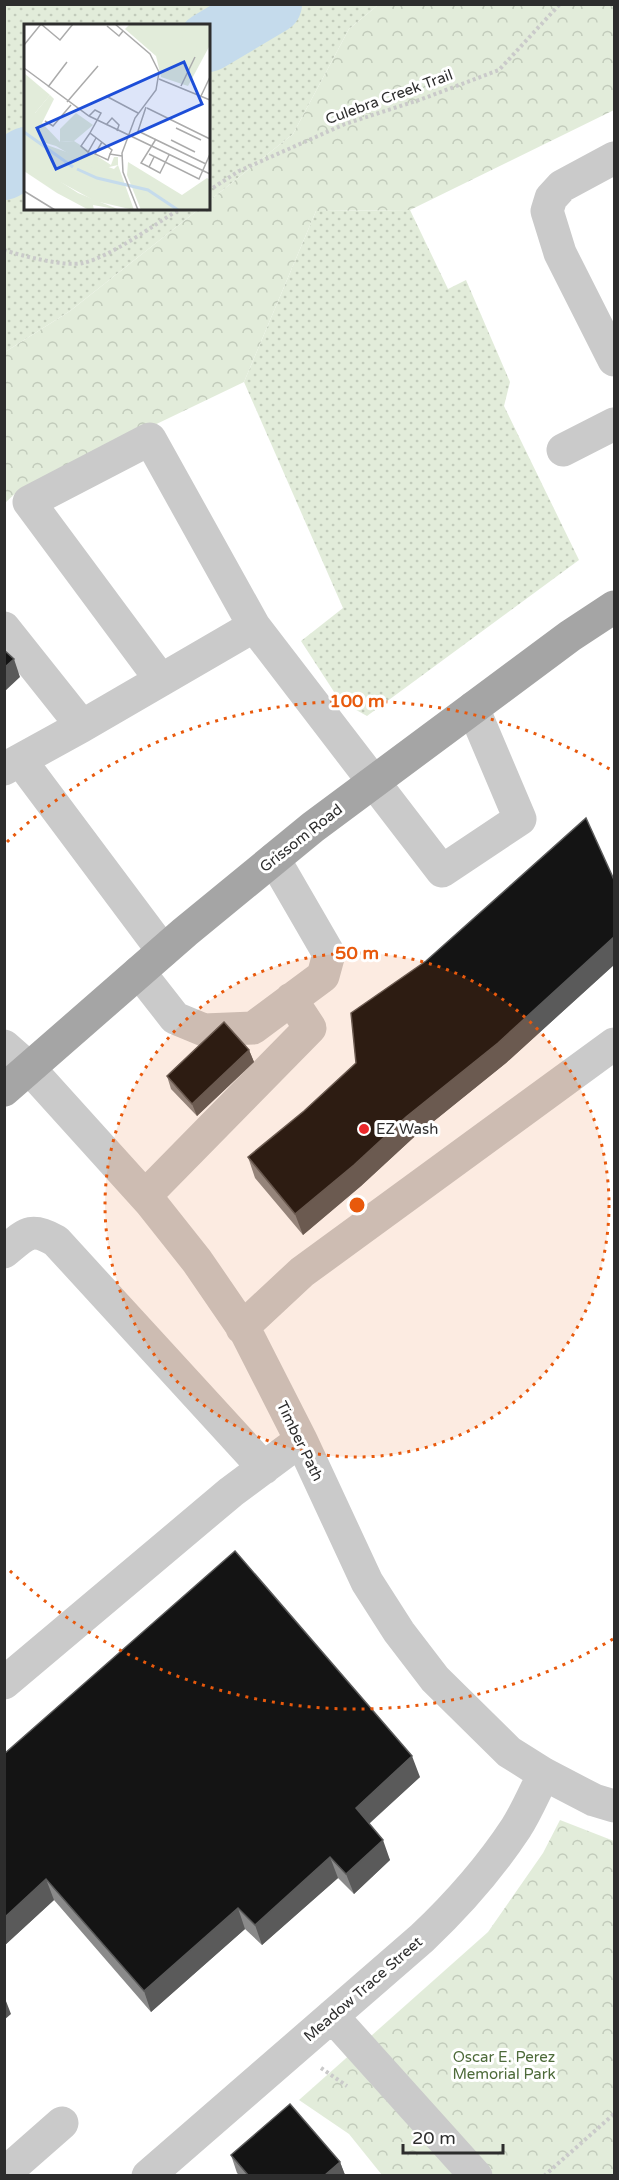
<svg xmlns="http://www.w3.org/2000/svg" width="619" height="2180" font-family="'Varela Round',sans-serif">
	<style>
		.grass { fill: url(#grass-dots) }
		.forest { fill: url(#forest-crowns) }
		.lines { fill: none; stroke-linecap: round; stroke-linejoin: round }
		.river { stroke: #c5dbec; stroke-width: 60 }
		.path { stroke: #cacaca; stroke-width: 4; stroke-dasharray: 3 3; stroke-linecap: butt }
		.minor { stroke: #cacaca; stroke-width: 33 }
		.major { stroke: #a5a5a5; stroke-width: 33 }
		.wall { fill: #8a8a8a }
		.shaded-wall { fill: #5a5a5a }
		.building { fill: #141414; stroke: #5a5a5a; stroke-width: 1.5 }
		.ring { fill: none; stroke: #e8590c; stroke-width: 3; stroke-dasharray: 3 6 }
		.poi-dot { fill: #eb282a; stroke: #fff; stroke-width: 2 }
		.labels { text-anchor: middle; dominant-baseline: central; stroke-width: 6; stroke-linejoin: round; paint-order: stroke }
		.street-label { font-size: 15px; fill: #2d2d2d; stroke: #fff }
		.poi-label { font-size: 15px; fill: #2d2d2d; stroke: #fff; text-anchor: start }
		.park-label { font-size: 15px; fill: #4d6a39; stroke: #fff }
		.inset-river { fill: none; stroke: #c5dbec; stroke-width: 3 }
		.inset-road { fill: none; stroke: #ababab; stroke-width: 1.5 }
		.view { fill: #1d4ed8; fill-opacity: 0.15; stroke: #1d4ed8; stroke-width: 3 }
		.inset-edge { fill: none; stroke: #2d2d2d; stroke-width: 3 }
		.centre { fill: #e8590c; stroke: #fff; stroke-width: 3 }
		.ring-label { font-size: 18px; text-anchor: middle; font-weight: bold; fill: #e8590c; stroke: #fff; stroke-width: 6; stroke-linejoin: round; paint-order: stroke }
	</style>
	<defs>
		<pattern id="grass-dots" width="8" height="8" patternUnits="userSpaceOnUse" patternTransform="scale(1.5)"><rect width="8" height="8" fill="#e2ecda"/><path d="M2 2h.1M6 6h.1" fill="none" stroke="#c2cbbb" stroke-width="1.8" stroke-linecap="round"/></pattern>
		<pattern id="forest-crowns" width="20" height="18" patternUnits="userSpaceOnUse" patternTransform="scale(1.5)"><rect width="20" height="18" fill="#e2ecda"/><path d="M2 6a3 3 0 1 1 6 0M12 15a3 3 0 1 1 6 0" fill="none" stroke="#c2cbbb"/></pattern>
	</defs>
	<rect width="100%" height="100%" fill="#fff"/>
	<path class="grass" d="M4,5H378L349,29L293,134L209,201L208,26H26V208L199,209L70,311L5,352Z
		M410,210L448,289L466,280L510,382L504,406L579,560L367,716L340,701L301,641L343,608L244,382L316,211Z"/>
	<path class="forest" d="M378,5H614V110L410,210L316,211L244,382L19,490L5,503V352L70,311L199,209L208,208L209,201L293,134L349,29Z
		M560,1820L614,1841V2175H382L349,2134L299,2100L488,1932L543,1853Z"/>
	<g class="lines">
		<path class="river" d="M208,42L272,4
			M4,170L26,157"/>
		<path class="path" d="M208,191L239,171L345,124L422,99L499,70L560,4
			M4,250C22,256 66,267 83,263C110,257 156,224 181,208
			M321,2068L347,2086
			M544,2176L614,2114"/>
		<path class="minor" d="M614,158L562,186L551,198L547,211L560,253L614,360
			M563,450L614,424
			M4,628L82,726
			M161,680L29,502L150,439L254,626
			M21,761L163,951
			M4,769L82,726L254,626L442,871L520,819L473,708
			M139,972L175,1018L204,1030L253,1028L323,976L329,954L274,859
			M4,1046L29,1068L151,1203L197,1261L247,1334L301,1440L367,1582L399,1632L435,1679L509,1752L544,1774L594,1800L614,1806
			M145,1196L310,1028L291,999
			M4,1252C26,1234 30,1226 56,1241L264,1468
			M242,1328L302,1272L614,1044
			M4,1683L231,1492L301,1440
			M332,2016L476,2176
			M4,2174L62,2123
			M148,2176L422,1938C458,1904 489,1869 516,1828C527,1811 535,1791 544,1774"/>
		<path class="major" d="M4,1090L185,932L313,827L570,636L614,607"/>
	</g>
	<path class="wall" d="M615,882V964L506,1063L413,1138L361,1186L303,1235L255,1178L248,1157Z
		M249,1050L254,1062L197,1116L171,1089L167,1076Z
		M4,1754L420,1777L369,1824L390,1860L354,1894L338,1878L262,1945L245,1929L151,2012L54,1900L4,1946Z
		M231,2155L340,2162L345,2175H239L237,2173Z"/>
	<path class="shaded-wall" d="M14,659L20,677L4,692V668Z
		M615,936V964L506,1063L413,1138L361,1186L303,1235L295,1214Z
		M249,1050L254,1062L197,1116L192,1104Z
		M412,1756L420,1777L363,1829L356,1808Z
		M383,1840L390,1860L354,1894L346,1874Z
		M330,1857L338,1878L262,1945L255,1925Z
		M46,1879L54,1900L4,1946V1918Z
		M238,1908L245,1929L151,2012L144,1991Z
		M4,1996L11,2014L4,2020Z
		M340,2162L345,2175H325Z"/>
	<path class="building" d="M4,650L14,659L4,668Z
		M586,818L615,882V936L498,1043L406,1117L354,1165L295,1214L248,1157L304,1111L356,1063L351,1013L426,961Z
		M224,1022L249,1050L192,1104L167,1076Z
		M235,1551L412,1756L356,1808L383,1840L346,1874L330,1857L255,1925L238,1908L144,1991L46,1879L4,1918V1754Z
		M290,2104L340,2162L325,2175H248L231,2155Z"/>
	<circle cx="357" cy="1205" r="252" fill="#e8590c" fill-opacity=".12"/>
	<g class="ring">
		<circle cx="357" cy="1205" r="252"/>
		<path d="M613 1639A504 504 0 0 1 7 1568M7 842A504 504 0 0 1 613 771"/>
	</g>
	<circle class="poi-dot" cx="364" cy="1129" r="6"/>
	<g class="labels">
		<g class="street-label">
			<text transform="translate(389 97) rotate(-20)">Culebra Creek Trail</text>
			<text transform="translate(301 838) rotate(-38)">Grissom Road</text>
			<text transform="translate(300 1441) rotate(64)">Timber Path</text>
			<text transform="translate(363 1989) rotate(-41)">Meadow Trace Street</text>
		</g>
		<g class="poi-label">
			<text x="376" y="1129">EZ Wash</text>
		</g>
		<g class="park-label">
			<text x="504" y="2057">Oscar E. Perez<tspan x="504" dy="17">Memorial Park</tspan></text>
		</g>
	</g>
	<g transform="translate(24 24)">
		<rect width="186" height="186" fill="#fff"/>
		<path d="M0,49L26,71L11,89V103L23,121L90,145L94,141L110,186L71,177L18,148L0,134ZM52,89L69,101L50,117L36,118V105ZM104,138L158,171L183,154L186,156V186H117L103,151Z" fill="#e2ecda"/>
		<path d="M106,0H186V21L164,62L137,53L132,32L101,5ZM26,71L30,75L18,99L36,118L50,117L87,141L90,133H94V141L72,146L32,122L12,116L11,103L2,90L5,85L11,89ZM0,134L54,169L96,186L69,181L70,186H65L33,169L0,147Z" fill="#e2ecda"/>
		<path d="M165,0H182L186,4L178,22L174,23L157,13Z" fill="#e2ecda"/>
		<path class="inset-river" d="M0,108L49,143M53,145L73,154L124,166L154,186"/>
		<path class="inset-road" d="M91,0L126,30L135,48L132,66L111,94L98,129L99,148L114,186M83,2L95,12L99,7M0,21L17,0L36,16L49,0M0,44L65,92L186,150M135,55L186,76M157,62L171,33M24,63L43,38M82,72L114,89M177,72L186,53M43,78L74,42M122,83L114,107L182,140M123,84L186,115M65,92L71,86L77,89L66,109L88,126L86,130M21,97L29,102L47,81M82,101L88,94L95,101L93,107M152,104L177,116M66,109L57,122L64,128L72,114M147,116L171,128M78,118L71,130L84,136L86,130L98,132M125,130L175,155L186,130M130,133L125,143L117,139L132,115M125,143L136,149L145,131M0,167L31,186"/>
		<path class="view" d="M160,38L178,80L32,145L13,104Z"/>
		<rect width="186" height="186" class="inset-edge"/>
	</g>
	<circle cx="357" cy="1205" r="9" class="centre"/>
	<g class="ring-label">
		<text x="357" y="707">100 m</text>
		<text x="357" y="959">50 m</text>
	</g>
	<rect width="619" height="2180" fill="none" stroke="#2d2d2d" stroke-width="12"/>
	<path d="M403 2144v9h100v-9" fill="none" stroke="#2d2d2d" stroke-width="3"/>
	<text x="412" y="2144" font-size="18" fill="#2d2d2d" stroke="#ffffff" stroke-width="4.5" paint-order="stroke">20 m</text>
</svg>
